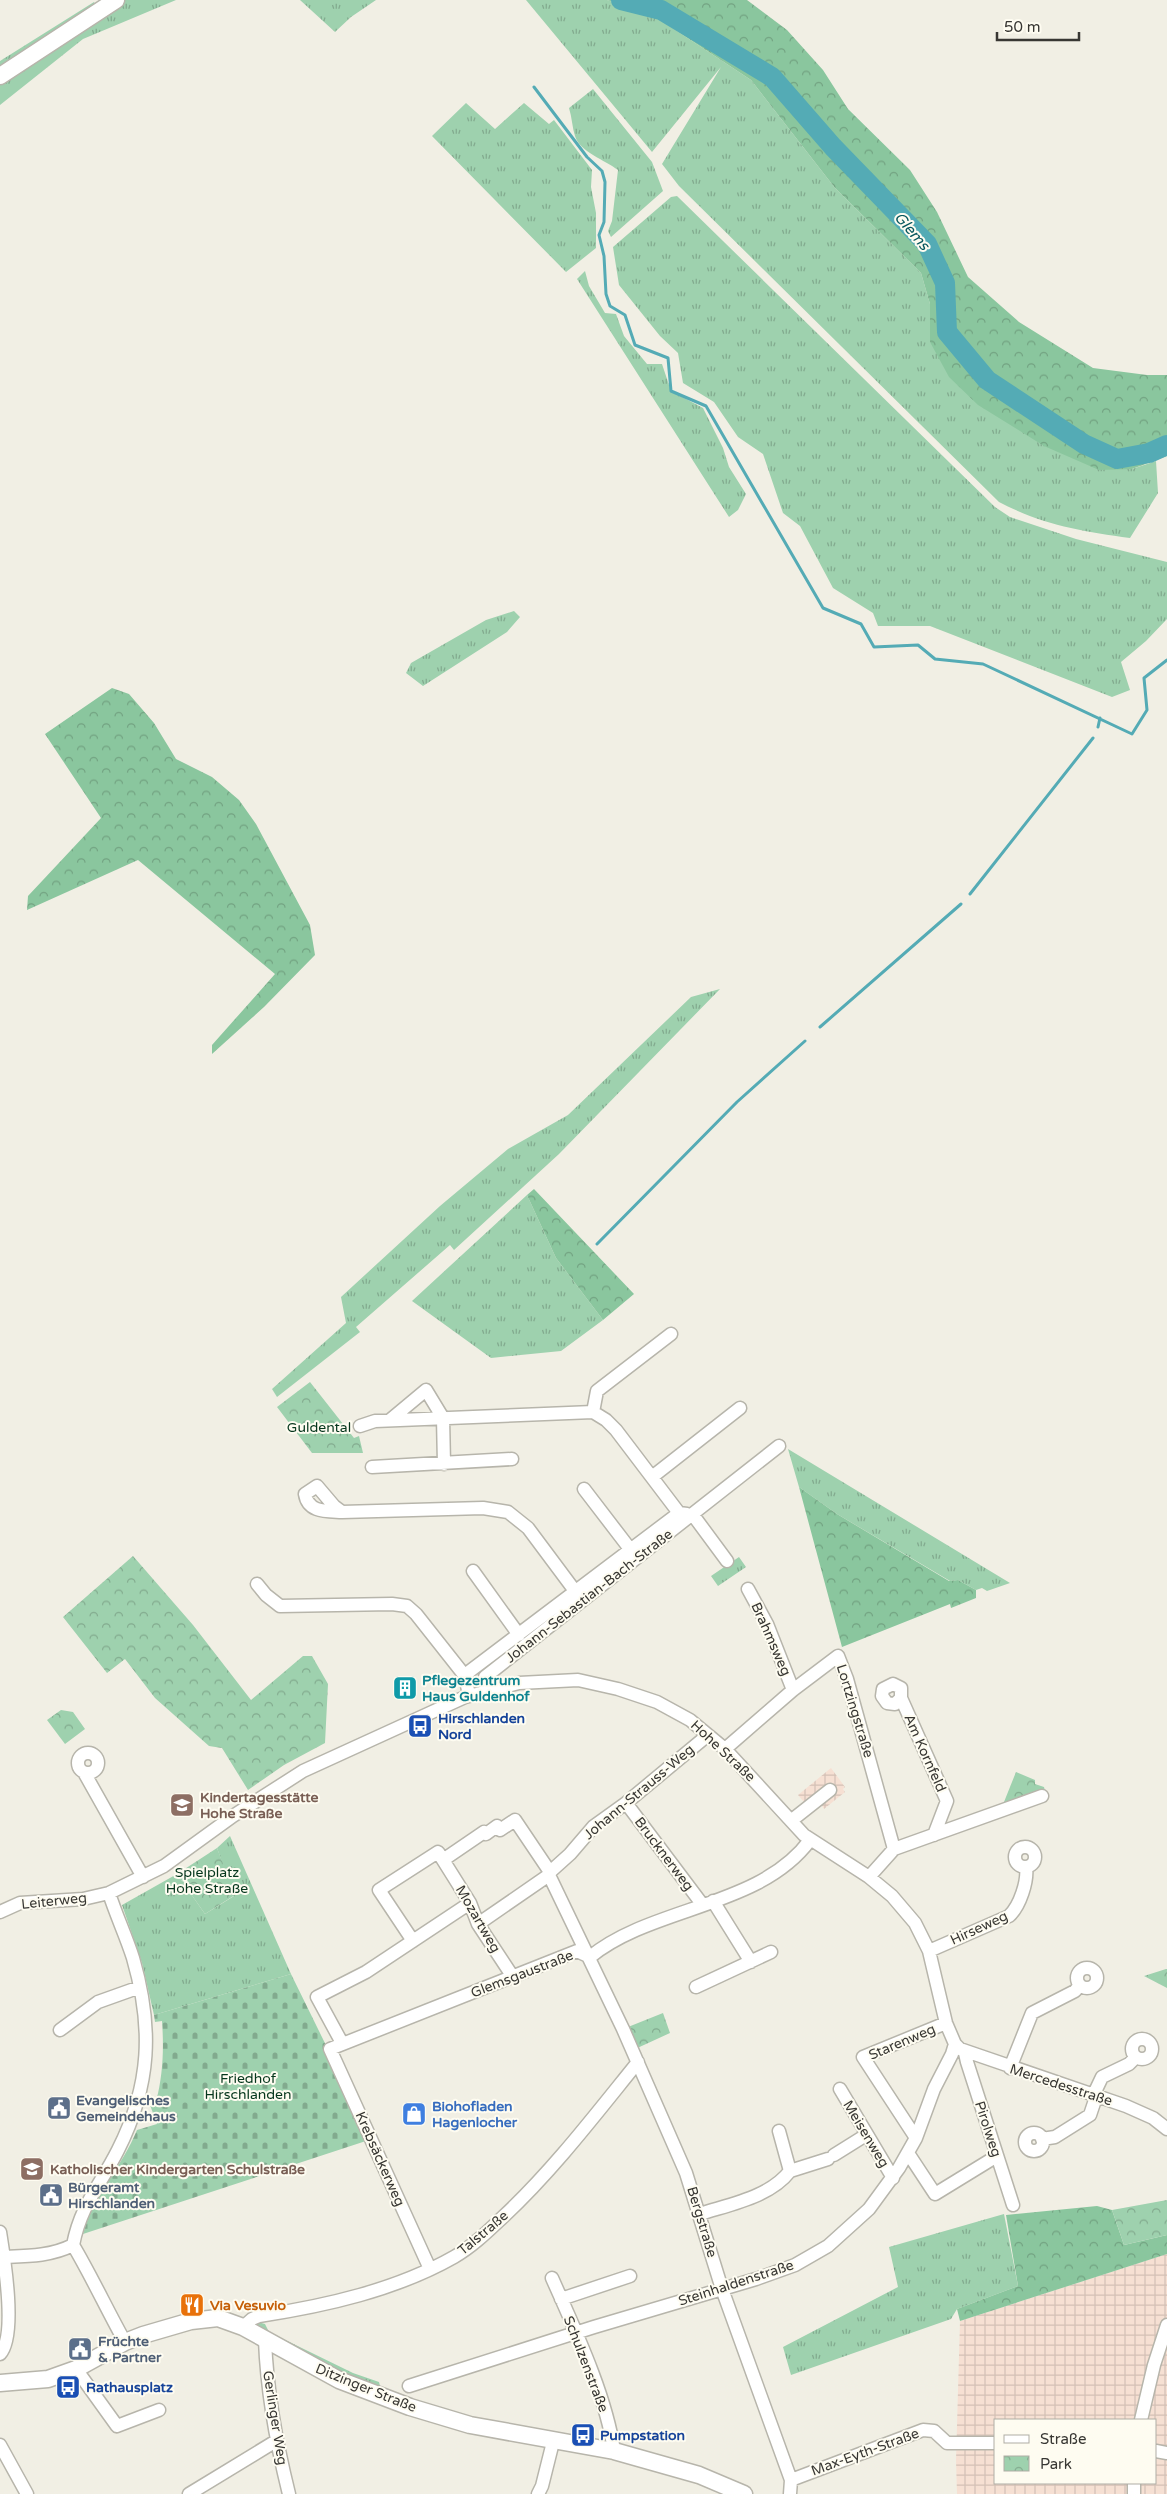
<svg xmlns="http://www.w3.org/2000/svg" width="1167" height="2494" font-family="'Varela Round',sans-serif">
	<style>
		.industrial { fill: url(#industrial-grid); fill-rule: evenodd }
		.grass { fill: url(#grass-tufts) }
		.forest { fill: url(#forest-crowns) }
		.cemetery { fill: url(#cemetery-stones) }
		.park { fill: url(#park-crowns) }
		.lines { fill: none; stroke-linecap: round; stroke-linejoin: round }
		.stream { stroke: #54abb5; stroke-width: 3 }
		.river { stroke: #54abb5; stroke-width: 20 }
		.street-casing { stroke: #b7b5ab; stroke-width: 15 }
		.secondary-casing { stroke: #b7b5ab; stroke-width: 19 }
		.street { stroke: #fff; stroke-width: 12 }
		.secondary { stroke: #fff; stroke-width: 16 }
		.labels { text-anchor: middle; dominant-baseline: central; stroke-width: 4; stroke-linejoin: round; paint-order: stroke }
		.park-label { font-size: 14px; fill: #05361c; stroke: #fefcf1 }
		.street-label { font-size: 14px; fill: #383733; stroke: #fefcf1 }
		.culture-label { font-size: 14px; font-weight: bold; fill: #0d838f; stroke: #fefcf1; text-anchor: start }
		.transit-label { font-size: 14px; font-weight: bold; fill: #164399; stroke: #fefcf1; text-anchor: start }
		.education-label { font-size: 14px; font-weight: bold; fill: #785e54; stroke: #fefcf1; text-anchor: start }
		.service-label { font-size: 14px; font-weight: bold; fill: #4e5e75; stroke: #fefcf1; text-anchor: start }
		.shop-label { font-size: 14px; font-weight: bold; fill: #366cbe; stroke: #fefcf1; text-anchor: start }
		.food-label { font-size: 14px; font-weight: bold; fill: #c56008; stroke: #fefcf1; text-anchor: start }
		.water-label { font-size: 15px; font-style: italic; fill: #07575e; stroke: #fefcf1 }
	</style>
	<defs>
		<pattern id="industrial-grid" width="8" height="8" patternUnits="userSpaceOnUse" patternTransform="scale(1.25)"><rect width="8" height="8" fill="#f6e0d3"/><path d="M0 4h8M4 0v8" fill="none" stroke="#d4c1b6"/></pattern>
		<pattern id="grass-tufts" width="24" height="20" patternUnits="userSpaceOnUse" patternTransform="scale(1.25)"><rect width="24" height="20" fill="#9ed1ae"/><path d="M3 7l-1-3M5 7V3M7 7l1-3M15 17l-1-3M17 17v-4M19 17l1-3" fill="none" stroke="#82aa8e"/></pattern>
		<pattern id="forest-crowns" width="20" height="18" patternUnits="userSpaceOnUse" patternTransform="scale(1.25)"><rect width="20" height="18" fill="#8ac69e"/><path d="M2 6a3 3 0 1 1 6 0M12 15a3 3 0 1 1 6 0" fill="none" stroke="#72a281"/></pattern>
		<pattern id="cemetery-stones" width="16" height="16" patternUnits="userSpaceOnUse" patternTransform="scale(1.25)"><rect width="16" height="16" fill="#9ed1ae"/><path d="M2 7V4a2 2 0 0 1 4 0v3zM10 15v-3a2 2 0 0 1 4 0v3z" fill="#82aa8e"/></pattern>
		<pattern id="park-crowns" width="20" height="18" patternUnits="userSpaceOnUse" patternTransform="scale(1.25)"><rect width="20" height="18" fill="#9ed1ae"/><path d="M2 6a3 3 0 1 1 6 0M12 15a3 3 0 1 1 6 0" fill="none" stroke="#82aa8e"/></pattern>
	</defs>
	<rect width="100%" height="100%" fill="#f1efe4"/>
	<path class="industrial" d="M831,1768L845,1787L843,1789L845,1792L824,1809L820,1803L803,1815L797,1808L804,1802L798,1795Z
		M1167,2254V2494H957L956,2460L960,2321ZM996,2420H1156V2483H996Z"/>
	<path class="grass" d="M119,0H176L83,39L0,105V84Z
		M300,0H376L351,17L335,32Z
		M526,0H607L660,16L674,29L751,80L835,188L921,273L930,304V342L1132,469L1156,461L1158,493L1130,538C1081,531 1043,525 999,502L679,186L662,164L721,67L652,152Z
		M94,2L99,10L0,76V61Z
		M593,89L652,162L663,191L611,237L608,231L612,221L618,170C605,160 580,152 575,136C572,127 572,117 569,108Z
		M466,103L495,129L524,103L549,124L554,120L592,170L591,187L596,213V248L566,272L432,136Z
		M677,196L995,507L1010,517L1076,539L1167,562V619L1146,641L1121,662L1130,690L1112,697L930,626H878L873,613L833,588L800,526L783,513L763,454L738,437L714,402L683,383L678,353L660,336L619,285L613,247L671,197Z
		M585,271L589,286L605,313L616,314L624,336L647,364H662L671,391L703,408L723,448L729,467L746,494L738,510L729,517L577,279Z
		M514,611L520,617L507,632L423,686L406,673L411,663L486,620Z
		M720,989L559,1154L454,1250L450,1245L356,1327L360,1332L277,1397L272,1389L346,1323L341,1297L440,1206L508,1149L568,1115L691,997Z
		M527,1195L556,1258L603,1320L561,1351L491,1358L412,1301Z
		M788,1449L1010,1583L987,1591L982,1588L976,1590L958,1580L950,1581L837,1514L799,1487Z
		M739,1557L746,1567L718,1586L711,1576Z
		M230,1836L291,1974L154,2015L142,1963L122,1905L177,1874L205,1914L234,1896L217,1848Z
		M1004,2214L1018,2286L957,2309L951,2319L791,2375L783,2347L898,2287L889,2247Z
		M258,2322L265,2324L269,2332L353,2373L379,2382L380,2386L405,2399L348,2378L254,2325Z"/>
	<path class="forest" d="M607,0H747L787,30L823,70L848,109L910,170L937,212L968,277L1019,322L1093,368L1147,375H1167V456L1132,469L1099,470L1044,446L978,405L949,377L930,342V304L921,273L835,188L751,80L674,29L660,16Z
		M112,688L129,694L154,723L176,759L212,777L239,800L256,824L310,925L315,955L264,1007L212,1054V1045L275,974L138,860L27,910L28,896L101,818L45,734Z
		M534,1189L634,1294L603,1320L556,1258L527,1195Z
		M799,1487L837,1514L949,1581L958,1580L976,1590V1598L951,1608L950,1604L842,1647Z
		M1097,2206L1112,2210L1124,2245L1167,2235V2254L960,2321L957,2309L1018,2286L1006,2215Z"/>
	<path class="cemetery" d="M291,1974L372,2139L83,2234C93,2196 122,2167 137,2130L157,2124L150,2105L156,2102C163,2075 164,2049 162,2021L155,2022L154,2015Z"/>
	<path class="park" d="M310,1382L354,1438L359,1436L363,1453H312L277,1407Z
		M133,1556L193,1625L251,1700L303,1656H312L328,1684L325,1743L284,1765L248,1790L222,1748L209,1746L155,1698L125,1659L107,1673L63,1617Z
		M61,1710L73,1712L85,1729L65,1744L47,1720Z
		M1016,1772L1035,1780V1784L1044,1787L1045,1791L1002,1807Z
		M217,1848L235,1895L205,1914L177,1874Z
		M1167,1969V1988L1144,1976L1166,1969Z
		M663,2013L670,2033L633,2050L623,2029Z
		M1167,2200V2235L1124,2245L1112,2210Z"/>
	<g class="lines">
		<path class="stream" d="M534,87L587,157L602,171L605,182L604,222L599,235L604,256L606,294L610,306L625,315L635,345L668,358L671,391L706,406L823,608L861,624L874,647L918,645L935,659L983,664L1132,734L1147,710L1144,678L1167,660
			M1098,727L1100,718
			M970,894L1093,738
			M820,1027L961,904
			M597,1244L737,1102L805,1041"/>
		<path class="river" d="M621,0L661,10L772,77L833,147L927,244L945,283L947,332L987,380L1084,444L1117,459L1149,453L1167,445"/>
		<defs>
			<path id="street" d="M593,1412L597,1391L671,1334
				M390,1420L426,1390L443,1418L444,1464
				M360,1426L375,1421L593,1412L606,1420L616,1430L679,1513
				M372,1467L512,1459
				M652,1477L740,1408
				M584,1489L630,1549
				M342,1512C327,1511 308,1513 305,1494L317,1486L334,1506L342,1512L483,1508L508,1512L528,1528L575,1591
				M693,1515L727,1561
				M473,1571L519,1635
				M257,1584L266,1595L280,1606L392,1604L407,1606L416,1614L465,1676
				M748,1589L767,1624L793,1690
				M485,1677L779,1446
				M469,1695L465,1676L470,1671L679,1513L687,1514
				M901,1698L895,1704L887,1703L882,1696L883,1689L893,1684L901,1688V1698L947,1801L934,1835
				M725,1749L793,1690L838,1656L847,1679L894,1849
				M78 1763a10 10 0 1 1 20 0a10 10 0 1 1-20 0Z
				M85,1774L143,1877
				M626,1803L702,1904
				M792,1820L830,1790
				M1015 1857a10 10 0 1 1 20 0a10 10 0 1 1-20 0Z
				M443,1860L484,1832L486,1834L497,1826L500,1830L515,1820L550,1872L549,1875L623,2029L686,2173L722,2289L791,2480L790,2494
				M550,1872L570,1854L594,1826L626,1803L708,1735
				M869,1877L894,1849L1042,1796
				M109,1893C116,1915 126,1936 133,1958C153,2027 151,2085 118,2150C100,2186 81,2204 73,2245C92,2277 107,2310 125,2342
				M713,1901L751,1962
				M0,1912L20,1903L83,1899L109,1893L164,1866L233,1816L303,1771L465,1697L519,1683L578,1680L618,1689L657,1702L690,1720L725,1749L804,1835L869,1877L892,1896L915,1923L929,1951L946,2023L955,2044L960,2049L1126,2106L1153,2118L1167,2129
				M478,1924L549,1875
				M413,1941L379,1890L438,1852L470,1903L478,1924L513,1977
				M929,1951L1009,1916C1020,1906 1028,1881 1026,1867
				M590,1957C652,1906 760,1908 810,1840
				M1077 1978a10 10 0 1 1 20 0a10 10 0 1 1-20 0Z
				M696,1987L771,1952
				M60,2030L98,2002L140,1987
				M1132 2049a10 10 0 1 1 20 0a10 10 0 1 1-20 0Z
				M342,2043L317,1997L366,1972L470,1903
				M965,2053L967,2062L1013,2205
				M1010,2068L1032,2013L1075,1991L1080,1985
				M840,2089L893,2178
				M1093,2096L1102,2077L1129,2064L1136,2057
				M1025 2142a9 9 0 1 1 18 0a9 9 0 1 1-18 0Z
				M916,2138L863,2057L946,2023
				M1042,2139L1055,2137L1090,2115L1096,2097
				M908,2153L935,2194L997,2156
				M834,2155L866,2135
				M790,2171L828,2159
				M700,2214C731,2204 770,2197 790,2171L779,2131
				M0,2232C4,2257 17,2336 0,2354
				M0,2257C25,2256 49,2257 73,2245
				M430,2269L330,2049L577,1951L590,1957
				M552,2278C575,2330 606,2395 614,2451
				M561,2299L630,2276
				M243,2327L252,2319L259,2316C325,2306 396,2290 454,2257C473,2246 488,2231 504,2216C554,2169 595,2115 638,2062
				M265,2340C267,2394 276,2442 289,2494
				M76,2369L117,2426L159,2410
				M409,2386L594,2327L756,2279L795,2265L828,2246L869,2209L899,2168L916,2138L934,2089L952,2054L955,2044
				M1141,2420L1154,2365L1167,2325
				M0,2445L27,2494
				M1156,2451L1167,2453
				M791,2480L923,2430L934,2431L947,2443H996
				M189,2494L276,2441
				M538,2494L542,2486L553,2442
				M1134,2494V2483"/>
			<path id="secondary" d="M0,76L116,0
				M0,2383L48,2379L76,2369L125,2342L143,2335L191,2321L218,2318L243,2327L339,2380L410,2407L470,2425L614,2451L699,2475L744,2494"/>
		</defs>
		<use href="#street" class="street-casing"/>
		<use href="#secondary" class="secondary-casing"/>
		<use href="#street" class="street"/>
		<use href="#secondary" class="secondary"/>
	</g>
	<defs>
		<symbol id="building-square" viewBox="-11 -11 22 22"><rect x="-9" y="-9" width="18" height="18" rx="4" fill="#0f9aa8" stroke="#fefcf1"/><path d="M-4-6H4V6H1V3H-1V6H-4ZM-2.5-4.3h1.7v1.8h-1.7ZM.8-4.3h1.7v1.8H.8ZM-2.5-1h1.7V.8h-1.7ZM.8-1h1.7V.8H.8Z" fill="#fff"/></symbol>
		<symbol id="bus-square" viewBox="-11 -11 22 22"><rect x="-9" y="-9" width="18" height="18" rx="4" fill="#1a4fb4" stroke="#fefcf1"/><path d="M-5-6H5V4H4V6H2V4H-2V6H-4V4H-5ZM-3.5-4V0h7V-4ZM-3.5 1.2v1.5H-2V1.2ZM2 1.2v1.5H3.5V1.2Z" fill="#fff"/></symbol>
		<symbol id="school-square" viewBox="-11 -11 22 22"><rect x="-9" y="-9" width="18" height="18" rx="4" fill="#8d6e63" stroke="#fefcf1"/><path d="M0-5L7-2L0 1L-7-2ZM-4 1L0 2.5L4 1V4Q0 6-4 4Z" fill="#fff"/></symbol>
		<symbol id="civic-square" viewBox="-11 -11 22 22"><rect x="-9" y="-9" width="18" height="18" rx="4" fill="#5c6f8a" stroke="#fefcf1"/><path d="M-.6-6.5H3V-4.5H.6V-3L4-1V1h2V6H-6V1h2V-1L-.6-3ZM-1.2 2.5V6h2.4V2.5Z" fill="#fff"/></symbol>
		<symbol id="shop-square" viewBox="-11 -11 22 22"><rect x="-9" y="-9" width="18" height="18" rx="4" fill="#3f7fe0" stroke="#fefcf1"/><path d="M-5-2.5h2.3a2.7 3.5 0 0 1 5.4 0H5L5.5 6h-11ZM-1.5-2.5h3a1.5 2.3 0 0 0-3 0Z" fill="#fff"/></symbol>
		<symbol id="restaurant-square" viewBox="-11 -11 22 22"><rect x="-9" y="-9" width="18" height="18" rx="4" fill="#e8710a" stroke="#fefcf1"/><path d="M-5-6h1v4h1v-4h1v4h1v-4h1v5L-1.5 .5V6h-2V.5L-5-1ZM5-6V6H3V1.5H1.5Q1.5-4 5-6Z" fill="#fff"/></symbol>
	</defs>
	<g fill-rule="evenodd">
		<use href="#building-square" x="391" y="1674" width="28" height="28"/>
		<use href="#bus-square" x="406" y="1712" width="28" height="28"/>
		<use href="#school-square" x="168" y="1791" width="28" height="28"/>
		<use href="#civic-square" x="45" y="2094" width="28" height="28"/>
		<use href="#shop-square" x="400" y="2100" width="28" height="28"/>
		<use href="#school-square" x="18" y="2155" width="28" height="28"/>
		<use href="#civic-square" x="37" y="2181" width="28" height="28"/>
		<use href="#restaurant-square" x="178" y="2291" width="28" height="28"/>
		<use href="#civic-square" x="66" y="2335" width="28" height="28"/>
		<use href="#bus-square" x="54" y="2373" width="28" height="28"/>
		<use href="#bus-square" x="569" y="2421" width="28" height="28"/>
	</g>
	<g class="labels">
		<g class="park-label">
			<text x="319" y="1427">Guldental</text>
			<text x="207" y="1872">Spielplatz<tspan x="207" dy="16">Hohe Straße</tspan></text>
			<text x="248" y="2078">Friedhof<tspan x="248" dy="16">Hirschlanden</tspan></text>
		</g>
		<g class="street-label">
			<text transform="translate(589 1596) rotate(-38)">Johann-Sebastian-Bach-Straße</text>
			<text transform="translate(771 1639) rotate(66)">Brahmsweg</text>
			<text transform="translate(855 1711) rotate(73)">Lortzingstraße</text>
			<text transform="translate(723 1751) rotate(43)">Hohe Straße</text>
			<text transform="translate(925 1753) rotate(66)">Am Kornfeld</text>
			<text transform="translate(639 1792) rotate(-40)">Johann-Strauss-Weg</text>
			<text transform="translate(664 1854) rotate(53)">Brucknerweg</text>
			<text transform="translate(54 1901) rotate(-6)">Leiterweg</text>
			<text transform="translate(478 1919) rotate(60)">Mozartweg</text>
			<text transform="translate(979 1928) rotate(-25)">Hirseweg</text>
			<text transform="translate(522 1974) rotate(-21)">Glemsgaustraße</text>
			<text transform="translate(902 2042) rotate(-23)">Starenweg</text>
			<text transform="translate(1061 2085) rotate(18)">Mercedesstraße</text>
			<text transform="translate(988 2129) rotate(72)">Pirolweg</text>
			<text transform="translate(866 2134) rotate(59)">Meisenweg</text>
			<text transform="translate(380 2159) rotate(66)">Krebsäckerweg</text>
			<text transform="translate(702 2222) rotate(73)">Bergstraße</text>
			<text transform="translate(483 2233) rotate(-40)">Talstraße</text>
			<text transform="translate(736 2283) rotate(-18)">Steinhaldenstraße</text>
			<text transform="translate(586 2364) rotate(69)">Schulzenstraße</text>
			<text transform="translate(366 2388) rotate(22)">Ditzinger Straße</text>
			<text transform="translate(275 2418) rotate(81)">Gerlinger Weg</text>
			<text transform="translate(865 2452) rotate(-20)">Max-Eyth-Straße</text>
		</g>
		<g class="culture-label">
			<text x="422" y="1680">Pflegezentrum<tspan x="422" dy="16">Haus Guldenhof</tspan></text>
		</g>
		<g class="transit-label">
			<text x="438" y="1718">Hirschlanden<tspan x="438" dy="16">Nord</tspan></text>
			<text x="86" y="2387">Rathausplatz</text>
			<text x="600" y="2435">Pumpstation</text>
		</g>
		<g class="education-label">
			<text x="200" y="1797">Kindertagesstätte<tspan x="200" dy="16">Hohe Straße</tspan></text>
			<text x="50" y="2169">Katholischer Kindergarten Schulstraße</text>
		</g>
		<g class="service-label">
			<text x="76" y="2100">Evangelisches<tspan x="76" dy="16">Gemeindehaus</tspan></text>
			<text x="68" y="2187">Bürgeramt<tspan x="68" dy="16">Hirschlanden</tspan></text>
			<text x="98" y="2341">Früchte<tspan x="98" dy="16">&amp; Partner</tspan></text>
		</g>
		<g class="shop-label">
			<text x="432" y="2106">Biohofladen<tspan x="432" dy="16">Hagenlocher</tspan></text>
		</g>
		<g class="food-label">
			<text x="210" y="2305">Via Vesuvio</text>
		</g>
		<g class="water-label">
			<text transform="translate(912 231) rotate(49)">Glems</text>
		</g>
	</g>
	<rect x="994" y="2419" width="162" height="65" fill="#fefcf1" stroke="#afada5"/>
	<rect x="1004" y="2435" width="25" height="8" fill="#ffffff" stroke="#afada5"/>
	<text x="1040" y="2444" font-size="15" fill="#383733">Straße</text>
	<rect x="1004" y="2456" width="25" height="15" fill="url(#park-crowns)" stroke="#afada5"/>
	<text x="1040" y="2469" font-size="15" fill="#383733">Park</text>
	<path d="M997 32v8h82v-8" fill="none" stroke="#383733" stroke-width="2.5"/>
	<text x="1004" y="32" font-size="15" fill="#383733" stroke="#fefcf1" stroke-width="4" paint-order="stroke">50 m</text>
</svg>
